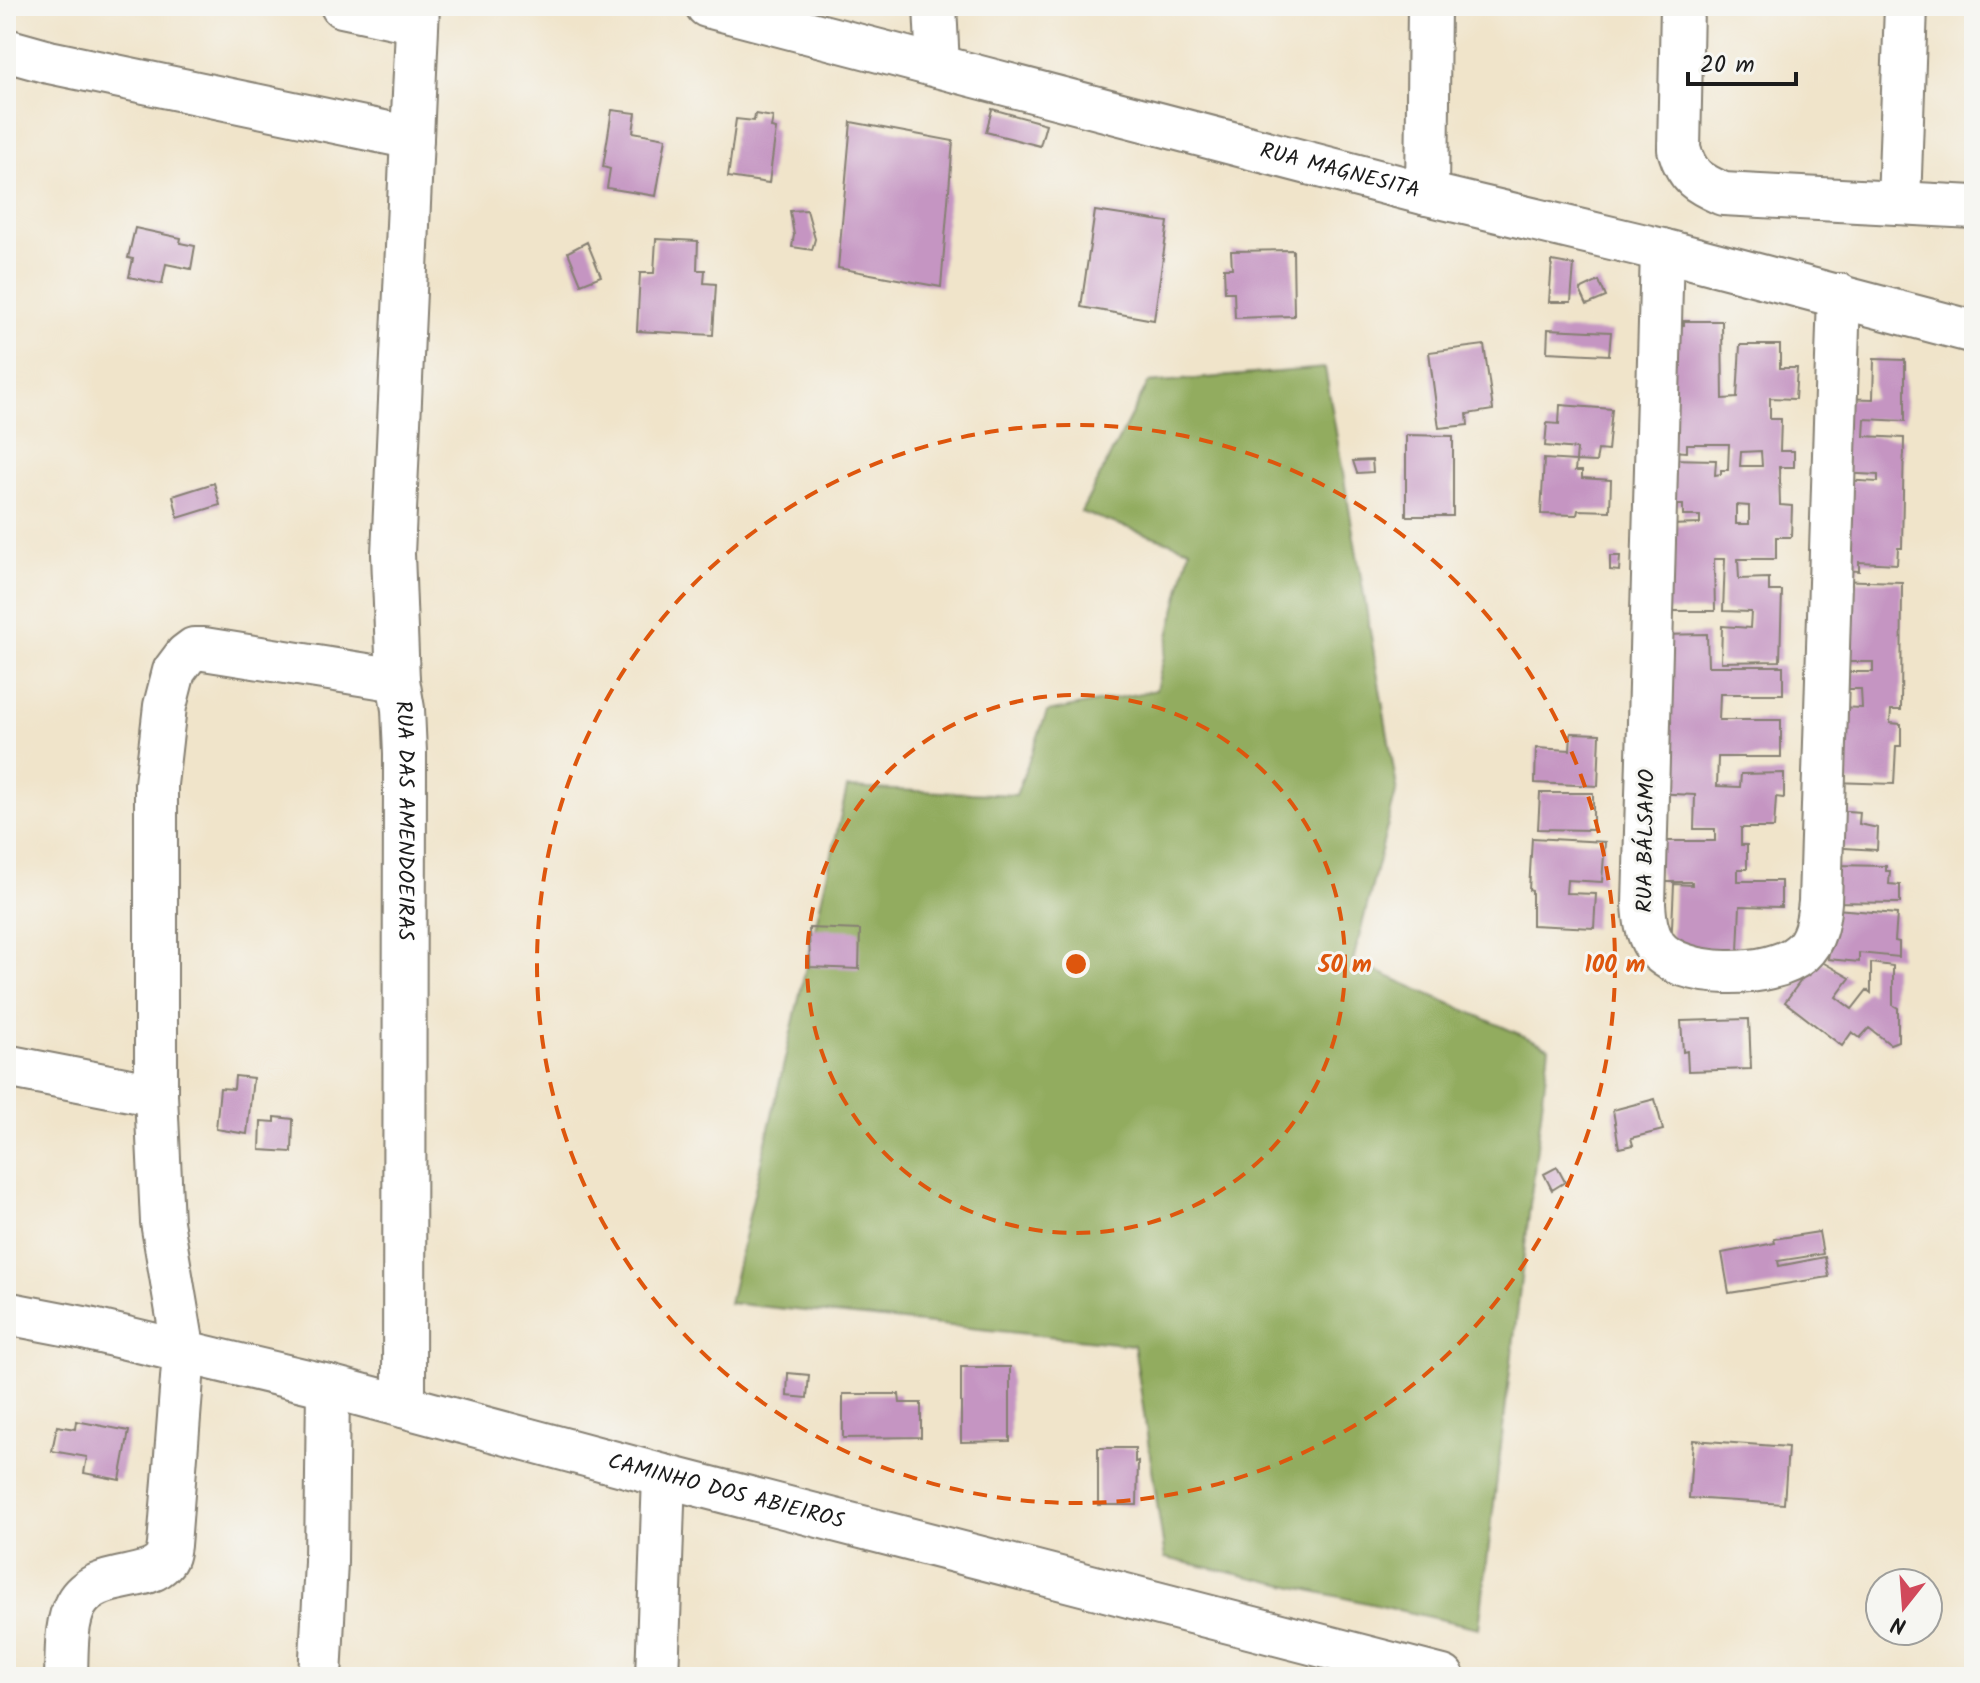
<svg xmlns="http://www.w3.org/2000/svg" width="1980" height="1683" font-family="Kalam,sans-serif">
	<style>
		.forest { fill: #92ac5f; stroke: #57643e; stroke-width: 2 }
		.building { fill: #c595c2; fill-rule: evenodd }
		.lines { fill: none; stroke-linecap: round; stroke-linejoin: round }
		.street-casing { stroke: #868073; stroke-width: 46 }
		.street { stroke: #fff; stroke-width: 42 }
		.ring { fill: none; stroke: #de560d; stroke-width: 4; stroke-dasharray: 14 10 }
		.labels { text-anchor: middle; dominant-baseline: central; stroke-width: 6; stroke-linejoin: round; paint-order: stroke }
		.street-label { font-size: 22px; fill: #1c1c1c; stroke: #f6f6f2 }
		.centre { fill: #de560d; stroke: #f6f6f2; stroke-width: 4 }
		.ring-label { font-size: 24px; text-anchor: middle; font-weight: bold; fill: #de560d; stroke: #f6f6f2; stroke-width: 6; stroke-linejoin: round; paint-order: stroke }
	</style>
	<rect width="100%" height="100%" fill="#f6f6f2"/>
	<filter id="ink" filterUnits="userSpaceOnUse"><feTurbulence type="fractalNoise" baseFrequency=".0125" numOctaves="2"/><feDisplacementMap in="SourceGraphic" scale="16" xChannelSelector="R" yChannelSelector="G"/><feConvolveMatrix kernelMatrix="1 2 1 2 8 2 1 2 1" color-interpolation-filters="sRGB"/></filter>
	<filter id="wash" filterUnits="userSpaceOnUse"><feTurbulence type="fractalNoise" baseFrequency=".006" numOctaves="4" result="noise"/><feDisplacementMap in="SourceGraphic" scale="32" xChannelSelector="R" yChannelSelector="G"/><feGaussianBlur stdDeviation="1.8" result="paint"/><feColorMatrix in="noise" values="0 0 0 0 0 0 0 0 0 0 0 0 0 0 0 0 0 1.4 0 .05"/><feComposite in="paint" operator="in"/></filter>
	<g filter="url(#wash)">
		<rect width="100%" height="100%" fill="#f0e4ca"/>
		<path class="forest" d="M1325,368L1397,788L1353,961L1549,1047L1479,1628L1165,1558L1134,1345L729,1303L847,788L1016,795L1047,712L1156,690L1190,549L1081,512L1148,383Z"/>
		<g id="blocks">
			<path class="building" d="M992,109L1046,124L1040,146L986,132Z
				M612,110L636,113L633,132L666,138L656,196L607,188L610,169L603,167Z
				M755,114L773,117L771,128L776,129L769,183L728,177L736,119L754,121Z
				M851,122L953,141L941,287L838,268Z
				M807,210L815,239L812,250L792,247L794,235L790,211Z
				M1095,211L1168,222L1154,320L1081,307Z
				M135,228L181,238L180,243L195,246L191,269L166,264L162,284L129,277L133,259L128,258Z
				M656,239L698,241L697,270H705L704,283L716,284L713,335L637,331L640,273H654Z
				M587,242L601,276L581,284L568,252Z
				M1293,250L1294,316L1235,318L1234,292H1225L1224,268H1232L1231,251Z
				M1552,261L1574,265L1571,302H1549Z
				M1599,281L1606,297L1587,305L1580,290Z
				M1684,321H1722L1723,399L1737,398L1740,345H1780V368H1797L1795,399L1770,398V419H1781L1780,451H1794V467H1779L1780,505L1792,506L1791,537H1776V559H1738L1739,579L1769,578V591H1782L1780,661L1721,662L1722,626L1750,628L1751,612L1723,611L1725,559H1714L1715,611H1662L1669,525L1700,524V516H1683V505H1666L1667,459L1716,460L1715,475L1721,474V470H1728L1729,444H1687V452L1670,451L1663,326L1684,325ZM1761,451L1762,466H1740L1741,452ZM1736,505L1749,506V524H1736Z
				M1548,329L1611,332L1609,355L1547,352Z
				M1484,345L1493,410L1467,414L1468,425L1439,428L1429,352Z
				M1874,359L1905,360V421L1865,419L1864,436L1904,438L1902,548H1898L1897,564L1859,562V571L1840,570L1842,480L1878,482V475L1841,473L1837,398L1873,399Z
				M1560,405L1612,409L1608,451L1598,450L1596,462L1576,461L1575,471H1582V478L1611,480L1610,511L1578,510L1577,515L1541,514L1544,459L1576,461L1577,449L1545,446L1547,423L1559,424Z
				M1406,435L1453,436V516H1406Z
				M1372,460L1373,472L1357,473L1353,461Z
				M214,483L220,505L178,518L173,496Z
				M1610,556H1620L1619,571L1610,570Z
				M1831,580L1902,582L1901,710H1891L1890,723L1901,724V746H1896L1894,784L1833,782L1835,707L1862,708L1861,689H1835V672H1873V662H1829Z
				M1707,634L1708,666H1783V694H1720L1719,720H1781V757H1718L1717,786L1740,787L1741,774L1784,773V798L1776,797L1774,828H1741V845H1747V869H1738V881H1781V907L1740,906L1738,951L1729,950V959L1710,957L1711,949L1671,948L1674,884L1692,885V882H1661L1655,841H1715V829H1694L1695,795L1652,793L1658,721H1671L1660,635Z
				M1571,733L1600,734L1598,786L1535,783L1536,748L1570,750Z
				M1540,793H1593V830L1538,829Z
				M1833,810L1860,812L1859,824L1878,828L1877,850L1829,847Z
				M1532,838L1605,842L1602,882L1567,880L1566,893L1596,894L1594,928L1532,925V891L1529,890Z
				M1834,865L1886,866V871H1890L1889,884L1900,885V903L1832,902Z
				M1835,909L1897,914L1895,941L1899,942V957L1859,953V962L1828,959Z
				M809,928L860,930L859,969L810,967Z
				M1817,959L1850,978L1836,997L1852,1009L1867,990L1871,993V963L1893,966V1005L1898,1008V1041L1890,1044L1869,1028L1860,1038L1852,1032L1842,1046L1785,1002Z
				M1749,1019L1751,1069L1688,1071L1687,1051L1683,1052L1681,1021Z
				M235,1076L253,1078L247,1134L216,1129L220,1088L234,1089Z
				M1655,1099L1663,1130L1631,1138L1633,1145L1619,1148L1613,1110Z
				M275,1117L293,1119L292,1152L260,1150L261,1121L275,1122Z
				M1557,1167L1565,1182L1552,1190L1544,1174Z
				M1819,1232L1823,1254L1778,1261L1779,1266L1825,1257L1829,1277L1729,1293L1722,1253L1775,1243L1774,1239Z
				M961,1367H1010V1441L961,1442Z
				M788,1373L809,1375L807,1398L787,1396Z
				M843,1394H899L900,1403H921V1437L843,1438Z
				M76,1421L129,1431L120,1480L84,1473L87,1457L52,1451L57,1426L75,1429Z
				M1693,1440L1788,1447L1784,1504L1689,1498Z
				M1098,1448H1135V1462L1138,1461L1137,1505H1098Z"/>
		</g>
	</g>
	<g filter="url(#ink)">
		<use href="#blocks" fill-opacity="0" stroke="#868073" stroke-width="2"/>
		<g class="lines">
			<defs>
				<g id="street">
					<path d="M342,6L417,22"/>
					<path id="s1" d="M707,6L1427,194L1662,250L1974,332"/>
					<path d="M935,6L938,66"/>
					<path d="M1682,6L1679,149C1687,177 1698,183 1723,194L1974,207"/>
					<path d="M6,50L49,62L412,138"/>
					<path d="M1427,194L1429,6"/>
					<path d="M1899,203L1906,6"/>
					<path d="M1662,250L1644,904C1645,919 1646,932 1655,946C1679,980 1772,979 1801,953C1816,940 1818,920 1820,902L1839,295"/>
					<path d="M398,680L393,554L418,6"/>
					<path d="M6,1066L156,1095"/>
					<path id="s2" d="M6,1313L84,1328L328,1386L664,1476L1443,1677"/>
					<path id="s3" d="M66,1677C67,1654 65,1624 76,1604C95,1570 146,1583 163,1562C168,1557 168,1551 169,1545L184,1353L162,1222L156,1095V784L165,706L174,671L186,655L194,649H204L398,680L403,709L405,753L404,1406"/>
					<path d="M320,1677L326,1562L328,1386"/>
					<path d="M657,1677L664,1476"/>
				</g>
			</defs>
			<use href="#street" class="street-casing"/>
			<use href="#street" class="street"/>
		</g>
	</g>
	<g class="ring">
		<circle cx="1076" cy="964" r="269"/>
		<circle cx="1076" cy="964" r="539"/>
	</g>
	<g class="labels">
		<g class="street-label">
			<text stroke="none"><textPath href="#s1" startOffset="654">RUA MAGNESITA</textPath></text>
			<text stroke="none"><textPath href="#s3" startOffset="1448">RUA DAS AMENDOEIRAS</textPath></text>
			<text transform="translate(1647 841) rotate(-89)">RUA BÁLSAMO</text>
			<text stroke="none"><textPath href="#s2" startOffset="742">CAMINHO DOS ABIEIROS</textPath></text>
		</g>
	</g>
	<circle cx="1076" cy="964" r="12" class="centre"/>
	<g class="ring-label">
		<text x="1345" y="972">50 m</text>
		<text x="1615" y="972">100 m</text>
	</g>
	<rect width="1980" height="1683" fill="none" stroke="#f6f6f2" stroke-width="32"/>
	<g transform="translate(1904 1607) rotate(197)"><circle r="38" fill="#f6f6f2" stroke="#9f9f9c" stroke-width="2"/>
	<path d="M0-6L14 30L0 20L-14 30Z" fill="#d1495b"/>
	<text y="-12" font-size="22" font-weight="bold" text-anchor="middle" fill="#1c1c1c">N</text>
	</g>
	<path d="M1688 72v12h108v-12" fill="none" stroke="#1c1c1c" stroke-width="4"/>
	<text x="1700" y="72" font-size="24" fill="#1c1c1c" stroke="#f6f6f2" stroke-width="6" paint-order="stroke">20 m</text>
</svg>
